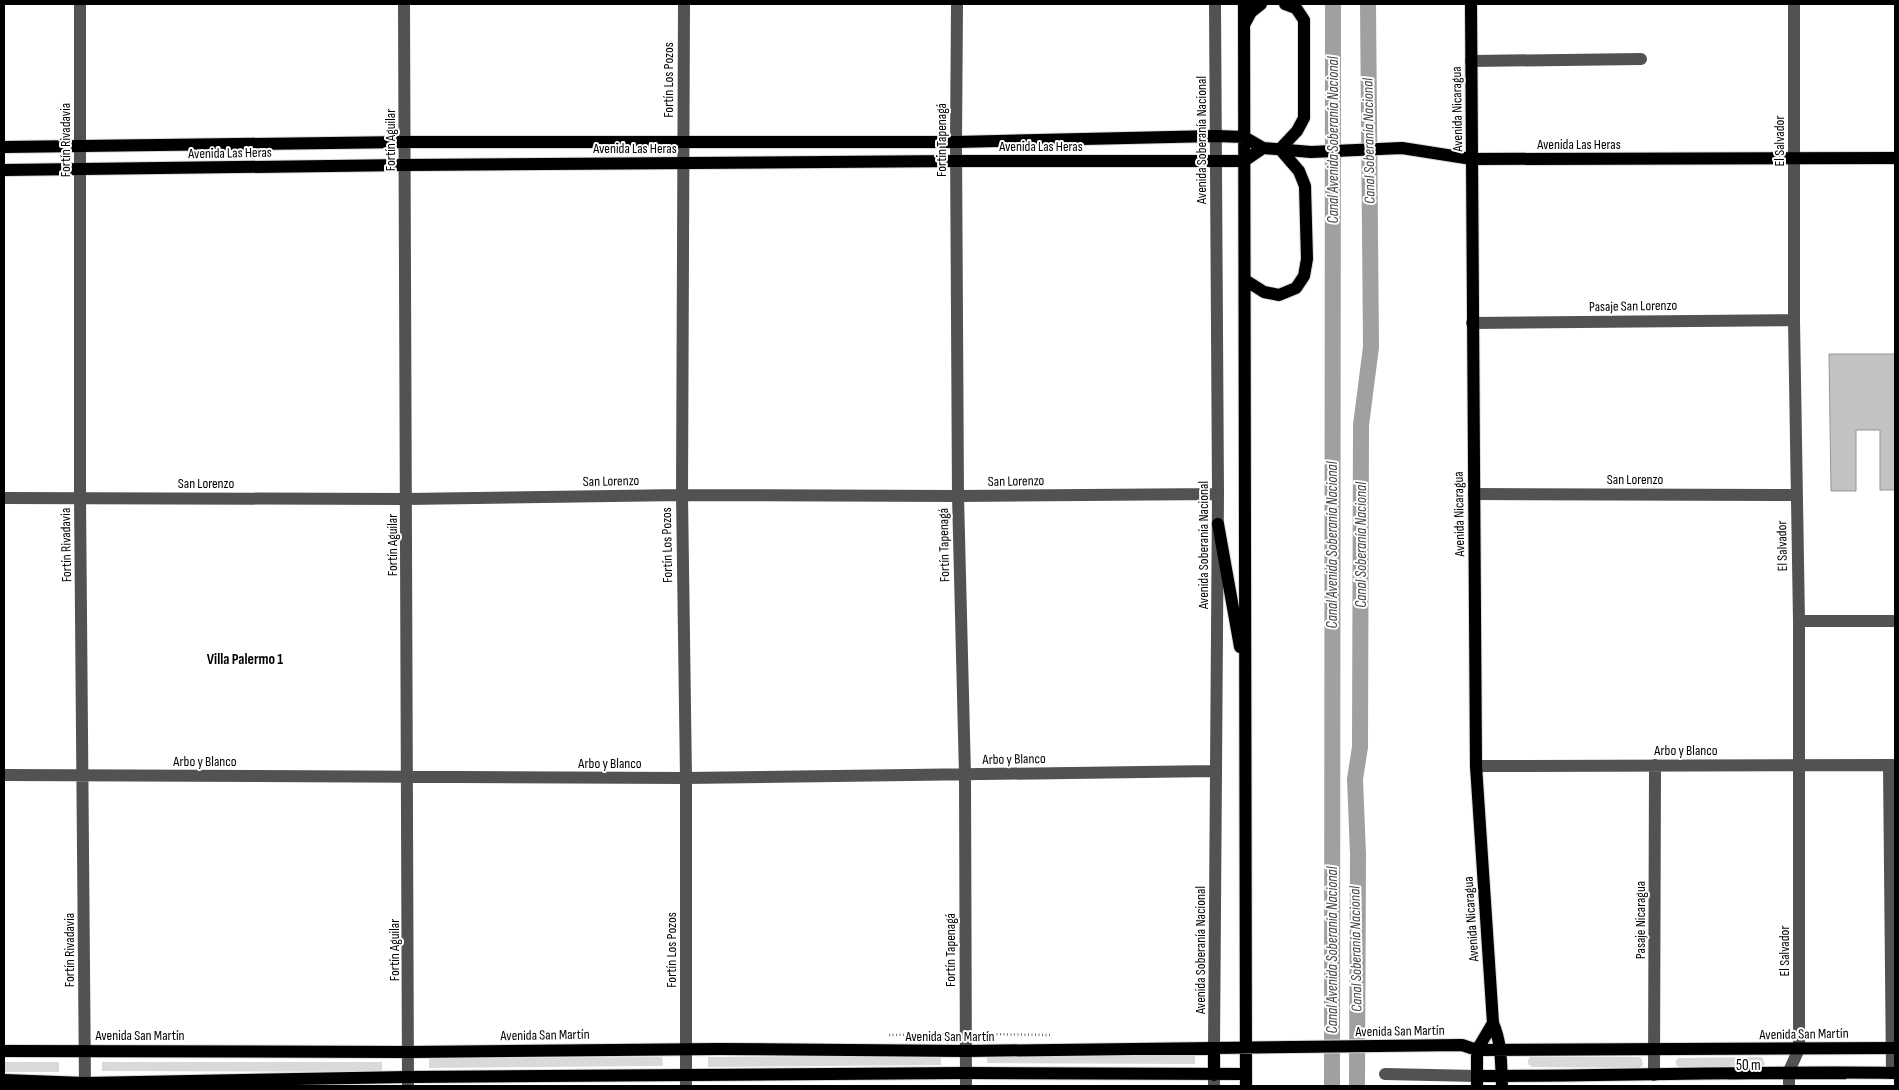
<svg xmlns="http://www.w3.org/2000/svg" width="1899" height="1090" font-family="'Sofia Sans Condensed',sans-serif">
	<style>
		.green { fill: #d9d9d9 }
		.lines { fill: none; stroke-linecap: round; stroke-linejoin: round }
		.canal { stroke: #a0a0a0; stroke-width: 16 }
		.building { fill: #c2c2c2; stroke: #969696 }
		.major-casing { stroke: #dbdbdb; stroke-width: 14 }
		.path { stroke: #747474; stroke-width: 2.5; stroke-dasharray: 1 2.5; stroke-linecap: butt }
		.minor { stroke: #525252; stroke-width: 12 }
		.major { stroke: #000; stroke-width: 12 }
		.labels { text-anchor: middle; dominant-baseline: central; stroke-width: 4; stroke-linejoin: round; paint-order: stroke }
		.street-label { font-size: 14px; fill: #000; stroke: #fff }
		.water-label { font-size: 15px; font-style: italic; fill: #414141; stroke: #fff }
		.neighbourhood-label { font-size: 15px; font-weight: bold; fill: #000; stroke: #fff }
	</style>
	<rect width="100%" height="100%" fill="#fff"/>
	<path class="green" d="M941,1055V1065L708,1067V1057Z
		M987,1056H1195V1064L987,1063Z
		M662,1057L663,1066L429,1068V1058Z
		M1530,1057H1639L1642,1059L1643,1065L1639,1068L1532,1067L1528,1064V1060Z
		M1762,1057L1765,1064L1762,1067H1679L1676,1065V1060L1679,1058Z
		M4,1062H59V1072H4Z
		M102,1062H382V1072L102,1071Z"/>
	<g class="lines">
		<path class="canal" d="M1332,1086L1333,4
			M1357,1086L1358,854L1355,779L1360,747L1361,425L1371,347L1368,4"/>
	</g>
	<path class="building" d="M1829,354H1895V490H1880V430H1856V491H1831Z"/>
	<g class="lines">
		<defs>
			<path id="major" d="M1244,4L1246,1086
				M1471,4L1476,766L1493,1023C1502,1044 1501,1064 1502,1086
				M1244,25L1251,12L1261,4
				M4,147L405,142H956L1216,136L1244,137L1263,148L1311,152L1402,148L1472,159L1895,158
				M4,170L405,165L956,161H1244L1263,148
				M1245,280L1264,292L1279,295L1296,288L1304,276L1307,259L1305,186L1299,171L1280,149L1297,131L1304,118V20L1296,8L1285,4
				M1218,524L1240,647
				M1214,1048V1075
				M4,1051L409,1052L718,1049L966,1051L1462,1045L1477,1050L1895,1048
				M1477,1076C1616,1076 1756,1071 1895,1073
				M4,1080L85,1083L408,1077L965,1073L1245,1074
				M1477,1086V1050L1493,1023"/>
		</defs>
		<use href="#major" class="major-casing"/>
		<path class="path" d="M1812,1032L1831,1033
			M1762,1033L1786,1032
			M979,1034L1051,1035
			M889,1035L953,1034"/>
		<path class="minor" d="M80,4V497L85,1086
			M404,4L408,1086
			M684,4L682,495L686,778V1086
			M957,4L956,142L958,496L965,775L966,1086
			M1471,61L1641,59
			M1472,323L1794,320
			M1474,494L1796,495
			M4,498L406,499L682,495L958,496L1218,494
			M1799,621H1895
			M1889,765L1892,1073
			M1476,766L1895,765
			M4,775L686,778L1216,771
			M1214,1048L1218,494L1215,4
			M1385,1074L1477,1076
			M1654,1075L1655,765
			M1214,1086V1075
			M1789,1086V1071L1799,1049V621L1794,320V4"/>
		<use href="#major" class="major"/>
	</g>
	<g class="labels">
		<g class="street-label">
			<text transform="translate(668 80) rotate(-90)">Fortín Los Pozos</text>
			<text transform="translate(1457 109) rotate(-91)">Avenida Nicaragua</text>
			<text transform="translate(65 140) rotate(-90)">Fortín Rivadavia</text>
			<text transform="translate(390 140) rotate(-90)">Fortín Aguilar</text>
			<text transform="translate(941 140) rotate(-90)">Fortín Tapenagá</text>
			<text transform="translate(1201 140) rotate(-90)">Avenida Soberanía Nacional</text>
			<text transform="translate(1779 141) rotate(-90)">El Salvador</text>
			<text x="1579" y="144">Avenida Las Heras</text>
			<text x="1041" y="146">Avenida Las Heras</text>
			<text x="635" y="148">Avenida Las Heras</text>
			<text transform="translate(230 153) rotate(-1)">Avenida Las Heras</text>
			<text transform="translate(1633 306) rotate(-1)">Pasaje San Lorenzo</text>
			<text x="1635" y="479">San Lorenzo</text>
			<text transform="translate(611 481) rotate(-1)">San Lorenzo</text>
			<text transform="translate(1016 481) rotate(-1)">San Lorenzo</text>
			<text x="206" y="483">San Lorenzo</text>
			<text transform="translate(1459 514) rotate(-91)">Avenida Nicaragua</text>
			<text transform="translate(66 545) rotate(-91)">Fortín Rivadavia</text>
			<text transform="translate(392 545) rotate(-90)">Fortín Aguilar</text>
			<text transform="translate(667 545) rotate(-91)">Fortín Los Pozos</text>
			<text transform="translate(944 545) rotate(-91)">Fortín Tapenagá</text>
			<text transform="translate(1203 545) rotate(-90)">Avenida Soberanía Nacional</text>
			<text transform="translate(1782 546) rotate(-91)">El Salvador</text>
			<text x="1686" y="750">Arbo y Blanco</text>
			<text transform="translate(1014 759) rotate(-1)">Arbo y Blanco</text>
			<text x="205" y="761">Arbo y Blanco</text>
			<text x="610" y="763">Arbo y Blanco</text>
			<text transform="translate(1471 919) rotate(-94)">Avenida Nicaragua</text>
			<text transform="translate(1640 920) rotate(-90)">Pasaje Nicaragua</text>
			<text transform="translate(69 950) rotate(-90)">Fortín Rivadavia</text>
			<text transform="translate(394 950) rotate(-90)">Fortín Aguilar</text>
			<text transform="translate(671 950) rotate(-90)">Fortín Los Pozos</text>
			<text transform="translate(950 950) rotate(-90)">Fortín Tapenagá</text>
			<text transform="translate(1200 950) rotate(-90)">Avenida Soberanía Nacional</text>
			<text transform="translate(1784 951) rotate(-90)">El Salvador</text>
			<text transform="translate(1400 1031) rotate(-1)">Avenida San Martín</text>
			<text transform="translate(1804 1034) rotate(-1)">Avenida San Martín</text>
			<text x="140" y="1035">Avenida San Martín</text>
			<text transform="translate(545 1035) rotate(-1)">Avenida San Martín</text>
			<text x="950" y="1036">Avenida San Martín</text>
		</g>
		<g class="water-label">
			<text transform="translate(1333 140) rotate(-90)">Canal Avenida Soberanía Nacional</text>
			<text transform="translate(1369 141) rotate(-91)">Canal Soberanía Nacional</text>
			<text transform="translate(1332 545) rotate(-90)">Canal Avenida Soberanía Nacional</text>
			<text transform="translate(1361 545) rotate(-90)">Canal Soberanía Nacional</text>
			<text transform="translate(1356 949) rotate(-91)">Canal Soberanía Nacional</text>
			<text transform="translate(1332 950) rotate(-90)">Canal Avenida Soberanía Nacional</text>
		</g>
		<g class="neighbourhood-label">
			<text x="245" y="659">Villa Palermo 1</text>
		</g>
	</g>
	<rect width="1899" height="1090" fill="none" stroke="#000000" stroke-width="10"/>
	<path d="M1729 1070v8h116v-8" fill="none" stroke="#000000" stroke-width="2.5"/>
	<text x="1736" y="1070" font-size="15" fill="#000000" stroke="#ffffff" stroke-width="4" paint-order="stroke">50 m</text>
</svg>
